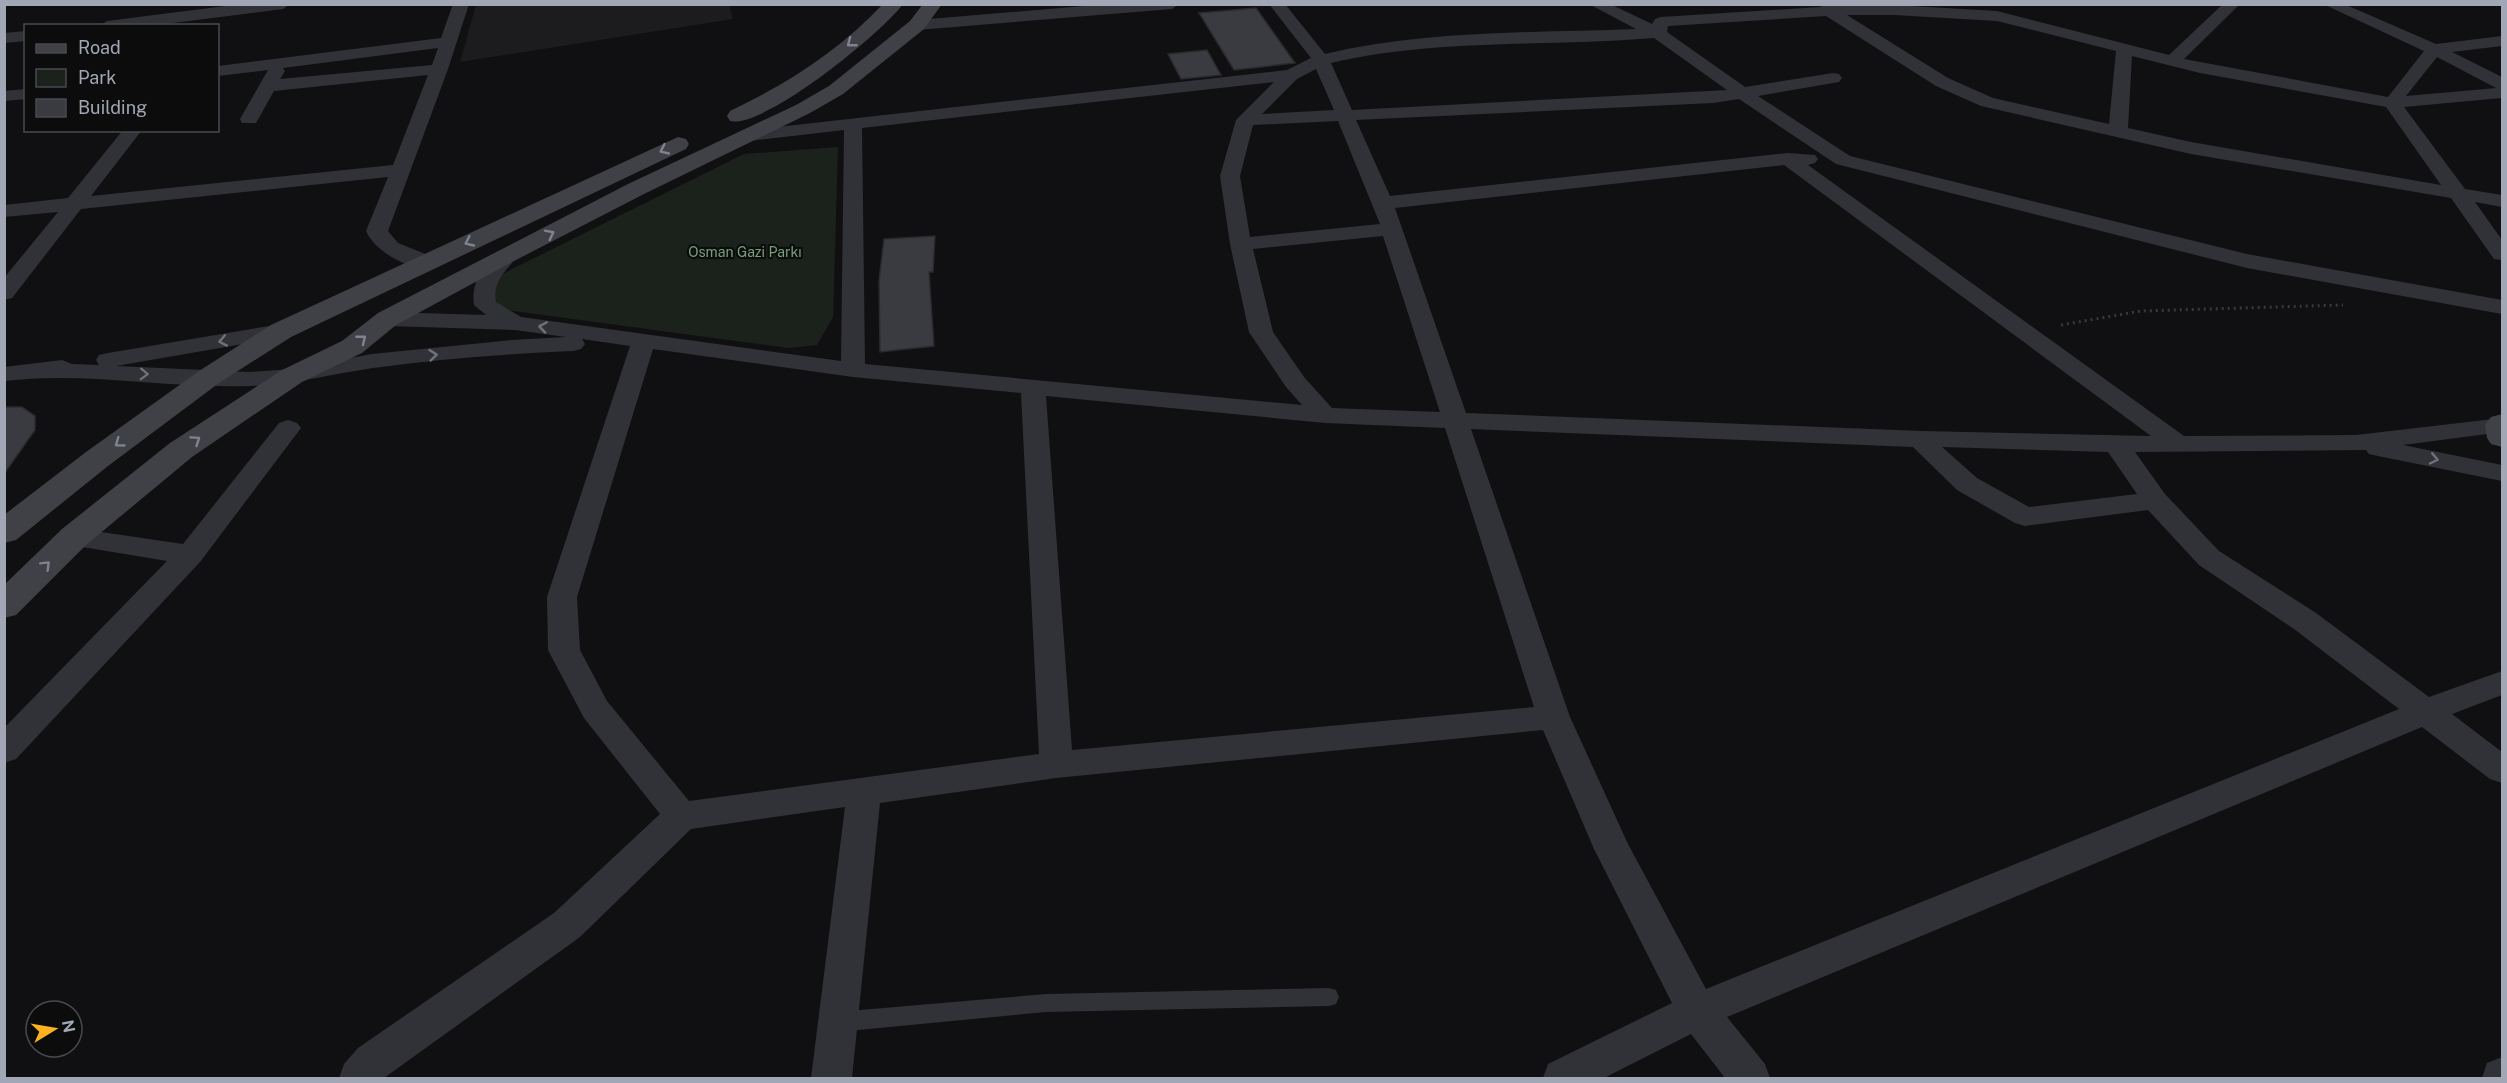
<svg xmlns="http://www.w3.org/2000/svg" width="2507" height="1083" font-family="'Public Sans',sans-serif">
	<style>
		.built { fill: #1c1c1f }
		.green { fill: #1b221c }
		.building { fill: #3a3b40; stroke: #2a2a2e; stroke-width: 1.5 }
		.lines { fill: none; stroke-linecap: round; stroke-linejoin: round }
		.path { stroke: #37393e; stroke-width: 3; stroke-dasharray: 2 4; stroke-linecap: butt }
		.lane { fill: #313237; fill-rule: evenodd }
		.street { fill: #313237; fill-rule: evenodd }
		.secondary { fill: #3f4147; fill-rule: evenodd }
		.oneway { stroke: #7f838e }
		.oneway2 { stroke: #6f727c }
		.labels { text-anchor: middle; dominant-baseline: central; stroke-width: 4.5; stroke-linejoin: round; paint-order: stroke }
		.far-park-label { font-size: 14px; fill: #76a079; stroke: #0c0c0d }
	</style>
	<rect width="100%" height="100%" fill="#101012"/>
	<path class="built" d="M476,5H729L733,19L460,62Z"/>
	<path class="green" d="M838,147L833,317L817,345L789,348L507,310L488,297L493,280L510,270L744,154Z"/>
	<path class="building" d="M1256,8L1295,63L1234,70L1199,13Z
		M1207,50L1221,75L1181,79L1168,54Z
		M935,236L933,272H929L934,346L880,352L879,281L884,239Z
		M4,407H22L35,416V430L4,474Z"/>
	<g class="lines">
		<path class="path" d="M2061,325L2141,311L2343,305"/>
		<path class="lane" d="M1329,988L1336,990L1339,997L1336,1004L1329,1006L1046,1012L837,1032L830,1029L826,1022L830,1015L837,1012L1046,994Z"/>
		<path class="street" d="M241,4H290L283,9L149,26H99L107,21Z
			M453,4H469L448,69L388,231L398,243L433,257L436,262L433,267C411,272 375,252 366,231L388,177L81,209L12,298L4,300V278L58,212L4,217V205L68,198L123,130H142L91,196L393,165L428,75L274,91L256,123H242L240,119L268,70L218,76V66L441,38ZM438,48L432,65L280,79L285,71L283,68Z
			M1108,4H1179L1172,9L917,30L909,25L917,20Z
			M1269,4H1285L1325,54C1426,30 1533,33 1636,29L1589,4H1610L1652,24L1655,19L1661,17L1820,7L1825,4L1894,5L1997,11L2169,55L2223,4H2240L2184,59L2388,97L2424,51L2323,4H2344L2436,44L2502,36V46L2452,52L2502,77V98L2404,107L2465,189L2502,195V207L2475,202L2502,240V260L2494,259L2451,198L2191,154L1981,106L1936,86L1826,16L1668,26L1667,32L1745,87L1833,73L1839,74L1842,78L1839,82L1758,96L1850,156L2247,254L2502,300V314L2247,268L1836,164L1739,99L1713,103L1356,120L1390,196L1788,153L1815,155L1818,159L1815,163L1808,165L2184,436L2356,435L2502,418V432L2403,445L2502,465V481L2378,456L2369,454L2366,450L2135,452L2165,494L2219,551L2316,613L2429,697L2502,671V695L2452,714L2502,752V783L2490,779L2422,727L1727,1017L1765,1064L1770,1078H1725L1691,1034L1604,1078H1543L1548,1064L1672,1003L1594,849L1543,730L1056,778L880,803L852,1078H811L845,807L691,829L580,937L384,1078H339L344,1064L358,1048L554,913L660,814L584,718L548,650L547,597L630,346L582,339L585,344L581,349L573,351C506,354 439,359 373,368C332,374 292,385 251,386C169,389 86,371 4,381V367L62,360L72,364L99,365L96,360L99,355L108,353L281,324L289,326L293,331L289,336L116,366L249,372L292,369L372,354L512,340L566,337L515,330L387,326L379,324L375,319L379,314L387,312L486,315L474,305C470,283 488,244 515,250L518,255C507,271 492,280 496,302L521,317L841,361L844,130L748,141L741,139L739,135L741,131L1287,70L1311,58ZM1847,15H1894L1997,21L2116,51L2109,124L1993,98L1948,78ZM1654,38L1727,90L1352,110L1331,63C1436,38 1546,47 1654,38ZM2132,56L2200,73L2386,107L2441,185L2191,142L2128,128ZM2437,57L2496,88H2497L2406,96ZM1316,69L1334,110L1262,114L1297,79ZM1274,82L1236,120L1220,176L1230,244L1249,332L1286,387L1302,405L865,364L862,128ZM1338,121L1380,224L1250,237L1240,176L1253,125ZM1784,165L2151,436L1921,431L1466,413L1395,208ZM1383,236L1440,412L1332,408L1304,377L1273,332L1253,249ZM653,349L853,377L1021,393L1039,754L689,801L607,701L580,650L577,597ZM1046,396L1325,423L1445,428L1534,707L1072,750ZM1471,429L1913,447L1957,490L2015,523L2025,526L2148,510L2199,565L2294,629L2399,709L1706,989L1628,844L1570,717ZM1942,447L2108,452L2137,494L2029,507L1977,478Z
			M26,31V41L4,43V33Z
			M26,89V99L4,101V91Z
			M288,420L297,423L301,428L200,562L16,759L4,763V728L167,561L64,544L60,537L64,530L74,528L183,544L279,423Z
			M2502,1057V1078H2482L2487,1063Z"/>
		<path class="secondary" d="M883,4H903C882,33 764,129 730,121L727,116L730,111C787,84 840,50 883,4Z
			M923,4H942L924,29L843,94L810,113L644,194L516,260L396,325L362,353L302,382L192,457L86,545L16,615L4,618V585L62,529L170,443L282,370L342,341L378,313L628,184L796,105L829,86L910,21Z
			M678,137L686,139L689,144L686,149L291,337L219,383L108,466L16,540L4,543V515L86,452L199,371L271,325Z
			M2502,414V447L2491,444L2487,438L2485,425L2491,417Z"/>
	</g>
	<defs><path id="oneway-chevron" d="M-2-3.5L2.5 0L-2 3.5" fill="none" stroke-width="1.6" stroke-linecap="round" stroke-linejoin="round" transform="scale(1.5)"/></defs>
	<g class="oneway">
		<use href="#oneway-chevron" transform="translate(851 43) rotate(142)"/>
		<use href="#oneway-chevron" transform="translate(664 150) rotate(155)"/>
		<use href="#oneway-chevron" transform="translate(550 234) rotate(-27)"/>
		<use href="#oneway-chevron" transform="translate(469 242) rotate(155)"/>
		<use href="#oneway-chevron" transform="translate(362 339) rotate(-39)"/>
		<use href="#oneway-chevron" transform="translate(196 440) rotate(-34)"/>
		<use href="#oneway-chevron" transform="translate(119 443) rotate(144)"/>
		<use href="#oneway-chevron" transform="translate(46 565) rotate(-45)"/>
	</g>
	<g class="oneway2">
		<use href="#oneway-chevron" transform="translate(543 327) rotate(-171)"/>
		<use href="#oneway-chevron" transform="translate(223 341) rotate(169)"/>
		<use href="#oneway-chevron" transform="translate(433 355) rotate(-6)"/>
		<use href="#oneway-chevron" transform="translate(144 374) rotate(2)"/>
		<use href="#oneway-chevron" transform="translate(2434 459) rotate(12)"/>
	</g>
	<g class="labels">
		<g class="far-park-label">
			<text x="745" y="252">Osman Gazi Parkı</text>
		</g>
	</g>
	<rect width="2507" height="1083" fill="none" stroke="#a1a7b4" stroke-width="12"/>
	<rect x="24" y="24" width="195" height="108" fill="#0c0c0d" stroke="#484a50" stroke-width="1.5"/>
	<rect x="36" y="44" width="30" height="9" fill="#3f4147" stroke="#484a50" stroke-width="1.5"/>
	<text x="78" y="54" font-size="18" fill="#a1a7b4">Road</text>
	<rect x="36" y="69" width="30" height="18" fill="#1b221c" stroke="#484a50" stroke-width="1.5"/>
	<text x="78" y="84" font-size="18" fill="#a1a7b4">Park</text>
	<rect x="36" y="99" width="30" height="18" fill="#3a3b40" stroke="#484a50" stroke-width="1.5"/>
	<text x="78" y="114" font-size="18" fill="#a1a7b4">Building</text>
	<g transform="translate(54 1029) rotate(79)"><circle r="28" fill="#0c0c0d" stroke="#484a50" stroke-width="1.5"/>
	<path d="M0-4.5L10 22L0 15L-10 22Z" fill="#fdb11e"/>
	<text y="-9" font-size="16" font-weight="bold" text-anchor="middle" fill="#a1a7b4">N</text>
	</g>
</svg>
